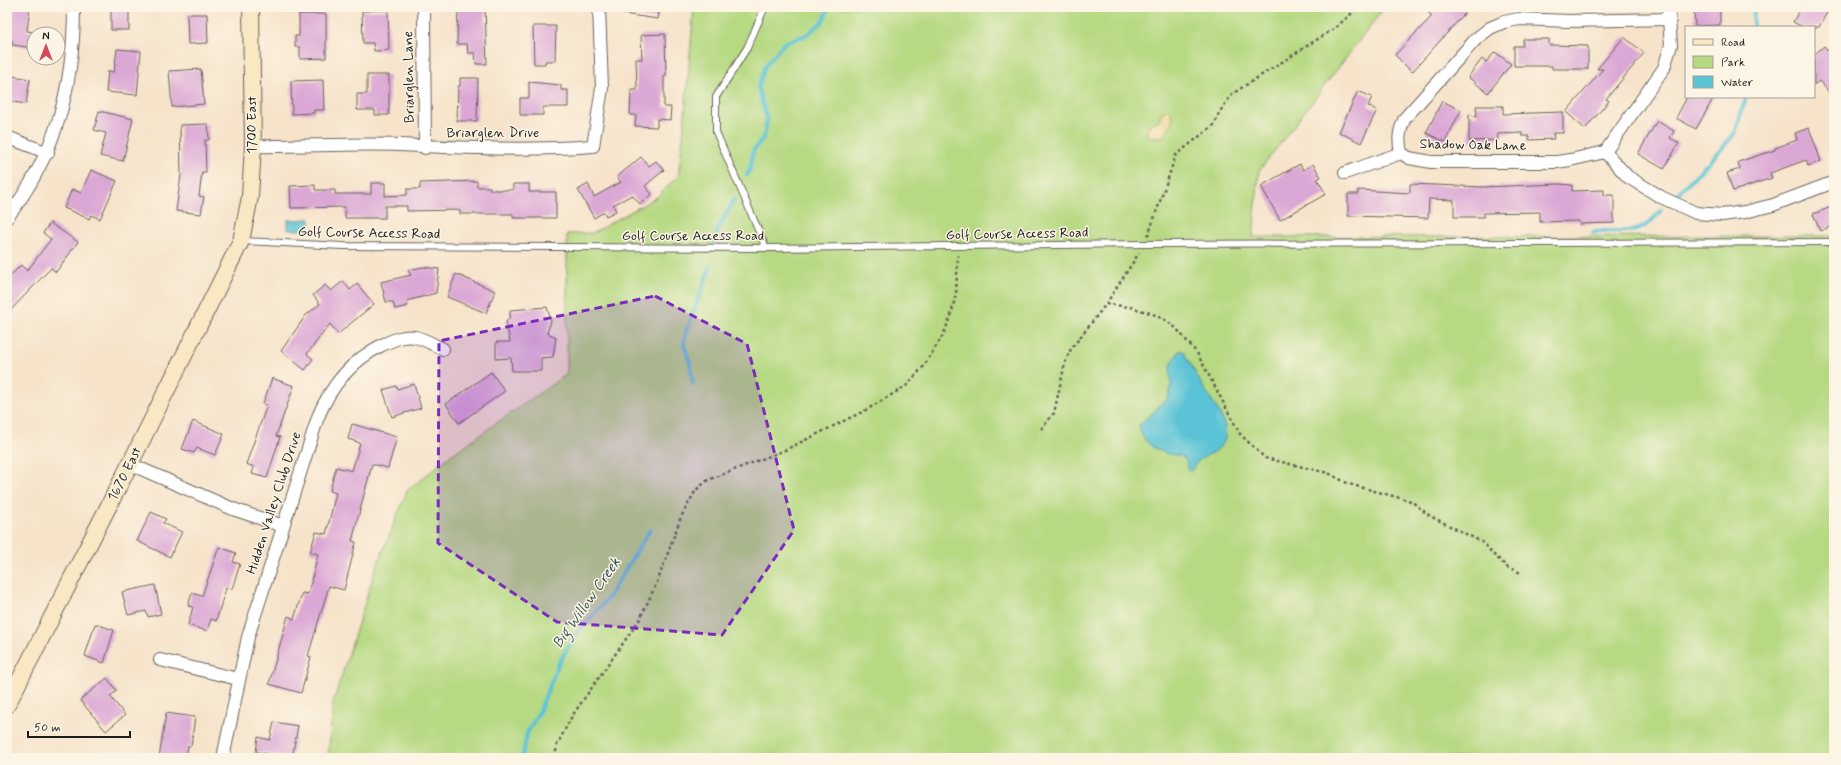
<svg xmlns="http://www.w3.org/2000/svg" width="1841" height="765" font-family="Mynerve,sans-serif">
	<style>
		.green { fill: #b6d982; stroke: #697a4f }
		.sand { fill: #eeda9e; stroke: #857b5d }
		.water { fill: #5ac3d6; stroke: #3b7079 }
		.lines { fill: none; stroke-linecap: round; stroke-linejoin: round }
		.stream { stroke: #5ac3d6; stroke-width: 4 }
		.building { fill: #dba7d5 }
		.lane-casing { stroke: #686259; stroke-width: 8 }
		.street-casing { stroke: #686259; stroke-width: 14 }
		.secondary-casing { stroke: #686259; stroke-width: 18 }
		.path { stroke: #686259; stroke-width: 2.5; stroke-dasharray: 3 3; stroke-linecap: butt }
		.lane { stroke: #fff; stroke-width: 6 }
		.street { stroke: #fff; stroke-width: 12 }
		.secondary { stroke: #fae7c3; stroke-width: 16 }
		.marked { fill: #7b2cbf; fill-opacity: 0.2; stroke: #7b2cbf; stroke-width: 3; stroke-dasharray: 8 5; stroke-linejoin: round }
		.labels { text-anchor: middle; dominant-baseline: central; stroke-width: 3; stroke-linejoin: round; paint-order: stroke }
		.street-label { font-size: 14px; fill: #1c1c1c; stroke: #fcf5e5 }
		.water-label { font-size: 15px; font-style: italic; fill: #32565d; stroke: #fcf5e5 }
	</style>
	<rect width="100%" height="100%" fill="#fcf5e5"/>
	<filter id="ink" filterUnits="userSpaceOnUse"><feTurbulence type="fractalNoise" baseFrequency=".025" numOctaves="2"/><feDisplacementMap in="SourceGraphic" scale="8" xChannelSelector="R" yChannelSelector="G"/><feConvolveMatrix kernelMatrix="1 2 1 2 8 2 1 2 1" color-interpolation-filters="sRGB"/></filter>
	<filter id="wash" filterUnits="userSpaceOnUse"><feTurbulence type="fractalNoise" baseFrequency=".012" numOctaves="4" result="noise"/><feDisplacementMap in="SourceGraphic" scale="16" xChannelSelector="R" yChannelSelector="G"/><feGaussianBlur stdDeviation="0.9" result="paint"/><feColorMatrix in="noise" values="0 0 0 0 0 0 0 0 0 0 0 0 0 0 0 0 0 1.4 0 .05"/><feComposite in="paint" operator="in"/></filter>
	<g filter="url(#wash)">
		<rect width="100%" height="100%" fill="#f6e3ca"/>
		<path class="green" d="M694,7H1385L1259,171L1253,237L1834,236V758H328L333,703L375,571L407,491L451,455L567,374V234L593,233L657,197L678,176L683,138Z"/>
		<path class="sand" d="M1167,110L1172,114C1174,120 1168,133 1162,137H1150L1147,135V129L1150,124L1158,121L1162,112Z"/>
		<path class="water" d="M310,219V230H288V220Z
			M1180,350L1185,352V355C1192,365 1197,377 1203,387C1212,403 1238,431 1219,448C1208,458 1199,455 1191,471L1189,470C1187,466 1187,461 1184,458C1180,455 1173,455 1169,454C1153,450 1141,441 1139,425L1167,399L1171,389L1170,366Z"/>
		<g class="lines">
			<path class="stream" d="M1753,27L1754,7
				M747,175L750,169L753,151L764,137L767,120L758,88L765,66L784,43L806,35L823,21L829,7
				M1678,193L1720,151L1735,133L1746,97
				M1593,233C1598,230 1603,231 1609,231C1636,232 1644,232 1661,210
				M715,243L718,229L735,198
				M693,384L690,363L684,345L686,332L711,265
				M522,758L527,733L539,712L558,665L575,635L607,599L650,530"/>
		</g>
		<g id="blocks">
			<path class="building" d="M8,7H30L27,31L34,32V48L12,45L13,41L7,40Z
				M111,7H129V30H111Z
				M458,7H485L487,64H476L475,53H468L467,44H457Z
				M624,7H660L658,19L623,14Z
				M1423,7H1460L1466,12L1412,72L1395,55L1432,16Z
				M1694,7H1720V25L1695,26Z
				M1801,7H1830L1819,27H1803L1793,22Z
				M388,10L389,50L374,51L373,43H363L362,11Z
				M187,14H207L208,43L188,44Z
				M299,14H326V58L300,59V47H295V36H299Z
				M533,26H556L555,61H545V64H534Z
				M665,34L666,76H664V107H671L670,120L657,119V127L635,126L636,115H630L631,90H637L636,59H642L641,35Z
				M1624,37L1644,53L1606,99L1609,101L1585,129L1566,112L1603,69H1597Z
				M1523,39H1549V45L1588,46V69H1552V66H1514V46H1523Z
				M1824,46L1834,58V97L1819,81L1814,85V55Z
				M117,49L141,51L137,95L106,92L108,71L114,72Z
				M1495,52L1511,64L1488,93L1468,77L1482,59L1486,62Z
				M201,69L204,104L172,107L169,71Z
				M7,75L30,79L26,104L7,101Z
				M367,75H389V115H375V110H357V94H367Z
				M460,78H478L477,121H457L458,86H460Z
				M323,80L324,110H314V113L292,114L291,81Z
				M529,82L561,85V90H568V107H543V115H520V98H529Z
				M1358,91L1372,97L1368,106L1377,110L1361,143L1339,132Z
				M1687,97H1714L1696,129L1676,118Z
				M1442,101L1461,110L1445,142L1426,133Z
				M1476,106H1503V114L1563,112V133H1553L1554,139L1529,140V136H1522V133L1497,134L1498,140L1469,141V114L1477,117Z
				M99,111L133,119L123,161L100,156L106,133L94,130Z
				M1657,121L1674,131L1670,138L1679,143L1664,169L1638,154Z
				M208,124L209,140H205L206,172H202L199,196L204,197L201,214L176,211L181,175L180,125Z
				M1809,128L1821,161L1808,166L1806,160L1770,173L1772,178L1733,191L1727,173L1740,169L1738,162L1775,150V148L1797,140L1795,133Z
				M641,157L649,166L656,161L664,170L645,186L652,194L640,204L632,195L613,205L616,211L606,216L604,212L594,218L578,190L588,184L594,197L621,182L617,177Z
				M1300,164L1303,170L1313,164L1321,177L1317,179L1326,194L1280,220L1261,186Z
				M91,170L117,181L100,219L91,215L89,219L64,208L72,189L81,193Z
				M477,181V187H490V190H513V184H529V192H556V218H513V214H460V210L407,211V206H385V218H345V207L291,208L290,186L315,185V190H335V194H371V183H385V196L407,195V189H420V183Z
				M1410,184L1484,187L1559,184L1572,185V191L1604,190V195H1614V223L1579,224V221L1540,222V212L1484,213V217H1454V200L1429,199L1428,218L1348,216V194H1358V190L1410,193Z
				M1834,206V225L1820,231L1813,214Z
				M50,223L78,242L56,272L51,268L7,314V279L21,265L27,271L51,239L43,233Z
				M423,267L439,269L436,293L407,301L408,306L395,309L393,302H386L381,282L411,275L408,270Z
				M456,274L495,291L486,313L447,297Z
				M343,281L350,290L357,284L374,304L338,334L330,324L307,354L313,359L305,370L281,351L306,315L320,304L313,295L325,285L331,291Z
				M547,307L551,321L547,333L556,337L553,357L541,358V371H512L511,358L496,359V342H510L506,322L510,317V310Z
				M491,372L505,391L459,423L446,404Z
				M272,378L294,386L276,436L280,437L267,478L252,474L254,467L246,464L267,405L263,404Z
				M414,384L421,408L392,417L383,390L396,386L397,389Z
				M193,421L224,434L215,455L197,448L194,453L182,449Z
				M352,424L397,437L388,468L372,464L352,541L356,542L344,590L329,586L308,656L311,657L301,693L269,684L288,616L294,619L302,593L308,594L318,554L310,552L316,532L326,534L336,493L330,491L336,467L352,471L360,443L348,439Z
				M151,512L166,519L163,523L182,532L170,557L137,541Z
				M219,547L236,553L233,562L240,564L232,589L226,588L216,621L211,619L207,631L188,625L193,607L188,606L192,593L202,596Z
				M155,585L161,614L148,617L146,611L128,615L122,592Z
				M95,624L114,630L104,663L85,656Z
				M107,678L117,691L110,696L125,715L106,731L80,700Z
				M166,713L195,717L191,746H188L186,758H159Z
				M274,722L298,726L292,758L256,752L258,737L270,740Z"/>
		</g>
	</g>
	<g filter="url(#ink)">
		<use href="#blocks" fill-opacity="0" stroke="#686259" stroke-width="1"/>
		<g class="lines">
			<defs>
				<path id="lane" d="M765,7L747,48L716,97V132L766,248
					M242,241L343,246L766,248L1145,244L1834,242"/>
				<path id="street" d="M424,7L425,148
					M7,137L48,153
					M253,146C301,147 350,143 399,145C464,148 528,151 593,146L602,88L599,7
					M1605,152L1628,177L1661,197L1696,213L1722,215L1745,212L1773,205L1834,182
					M1605,152L1664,68L1671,45L1668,7
					M1401,153C1398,139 1399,131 1405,118L1476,39L1490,28L1504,22L1519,19L1569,21L1670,19
					M1345,173L1401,153L1409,158L1431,162H1557L1570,160L1605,152
					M7,218C56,154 74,87 74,7
					M130,464L233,509L283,526
					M160,660L238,679
					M223,758L248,637L318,417C331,385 351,361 382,345C393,340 403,335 415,337C425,339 434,345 443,349"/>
				<path id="secondary" d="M7,705L130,464L241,241L250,197L253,146L251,7"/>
			</defs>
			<use href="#lane" class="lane-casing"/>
			<use href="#street" class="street-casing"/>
			<use href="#secondary" class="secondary-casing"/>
			<path class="path" d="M1148,236L1176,155L1215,124L1219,113L1232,94L1335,28L1359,7
				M1106,304L1130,307L1153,314L1165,320L1176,328L1197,353L1240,434L1265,458L1328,473L1349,484L1411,501L1430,516L1484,543L1492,553L1507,567L1521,573
				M1041,429L1054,413L1065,363L1071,349L1106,304L1139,253
				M555,758L557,745L572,716L640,619L658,580L681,517L696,490L708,480L785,450L866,410L906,386L924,366L943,335L951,316L956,293L958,255"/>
			<use href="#lane" class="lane"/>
			<use href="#street" class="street"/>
			<use href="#secondary" class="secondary"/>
		</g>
	</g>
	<path class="marked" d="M655,296L747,344L794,530L722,635L557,622L438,543L439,341Z"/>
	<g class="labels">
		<g class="street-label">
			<text transform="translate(409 77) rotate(-91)">Briarglen Lane</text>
			<text transform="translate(252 125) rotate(-90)">1700 East</text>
			<text x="493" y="133">Briarglen Drive</text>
			<text transform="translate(1473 145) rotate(1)">Shadow Oak Lane</text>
			<text transform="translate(369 233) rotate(1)">Golf Course Access Road</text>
			<text transform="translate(1017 234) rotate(-1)">Golf Course Access Road</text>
			<text x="693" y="236">Golf Course Access Road</text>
			<text transform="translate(125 474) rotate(-63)">1670 East</text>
			<text transform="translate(274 503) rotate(-72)">Hidden Valley Club Drive</text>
		</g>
		<g class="water-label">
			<text transform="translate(587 603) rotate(-55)">Big Willow Creek</text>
		</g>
	</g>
	<rect width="1841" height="765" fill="none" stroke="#fcf5e5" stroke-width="24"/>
	<rect x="1685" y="26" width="130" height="72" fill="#fcf5e5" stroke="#a29e95"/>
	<rect x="1693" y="39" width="20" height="6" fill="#fae7c3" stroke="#a29e95"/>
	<text x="1721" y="46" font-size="12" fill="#1c1c1c">Road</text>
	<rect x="1693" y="56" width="20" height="12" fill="#b6d982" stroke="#a29e95"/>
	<text x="1721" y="66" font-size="12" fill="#1c1c1c">Park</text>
	<rect x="1693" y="76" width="20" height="12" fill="#5ac3d6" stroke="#a29e95"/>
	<text x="1721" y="86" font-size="12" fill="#1c1c1c">Water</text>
	<g transform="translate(46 46)"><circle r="19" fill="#fcf5e5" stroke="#a29e95"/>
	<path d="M0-3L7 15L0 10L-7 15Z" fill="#d1495b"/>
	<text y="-6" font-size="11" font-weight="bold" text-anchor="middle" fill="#1c1c1c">N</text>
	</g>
	<path d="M28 731v6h102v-6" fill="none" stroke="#1c1c1c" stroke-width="2"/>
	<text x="34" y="731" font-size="12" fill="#1c1c1c" stroke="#fcf5e5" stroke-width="3" paint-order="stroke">50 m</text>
</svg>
